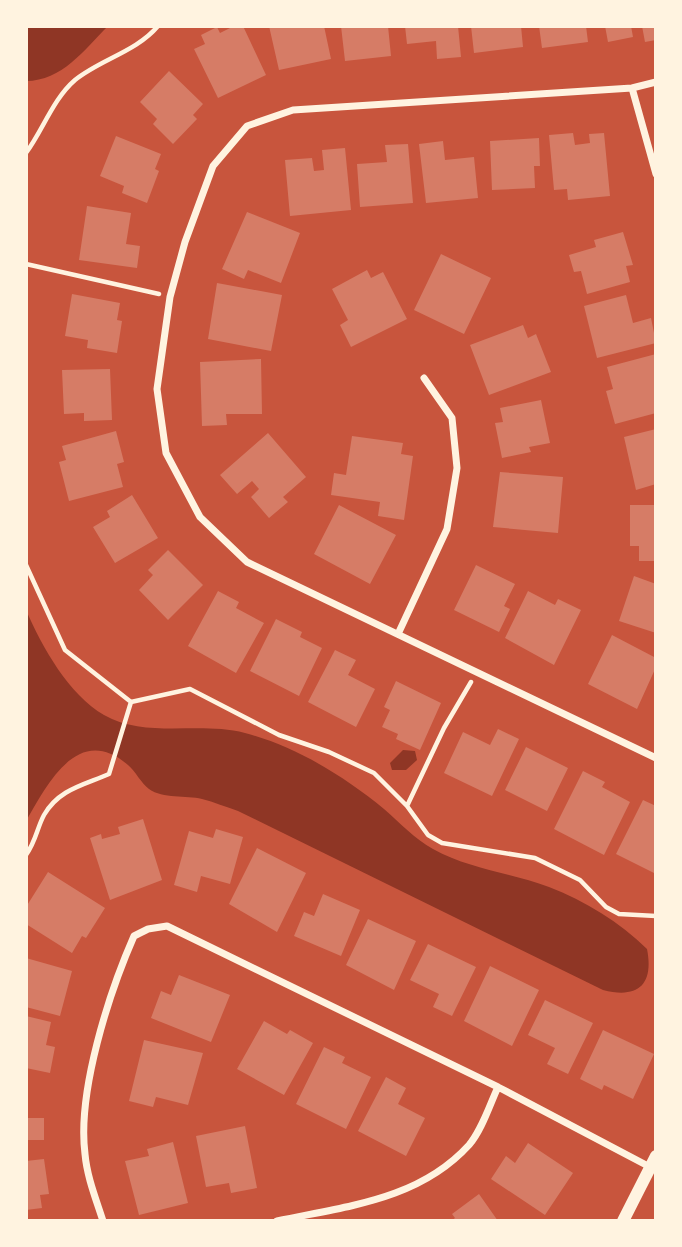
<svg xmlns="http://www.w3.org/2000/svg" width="682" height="1247" font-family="'Roboto Condensed',sans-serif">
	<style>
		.water { fill: #8f3625 }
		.building { fill: #d67c66 }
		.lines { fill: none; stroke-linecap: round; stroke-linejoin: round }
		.path { stroke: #fff3e0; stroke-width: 4.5 }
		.minor { stroke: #fff3e0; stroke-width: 7 }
		.tertiary { stroke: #fff3e0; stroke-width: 12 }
	</style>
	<rect width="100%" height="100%" fill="#c8553d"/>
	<path class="water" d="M26,26H108C84,50 62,81 26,81Z
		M26,610C42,647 69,695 104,715C146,739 199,721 245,733C295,746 344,776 384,809C400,823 415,839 433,849C469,869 511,873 549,887C585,901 620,922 647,949C654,985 638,999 603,990L238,811C226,807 214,802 202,799C186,795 163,799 149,789C141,783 136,772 128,765C78,722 47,785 26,821Z
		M403,750L415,751L417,760L406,770H392L390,763Z"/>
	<path class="building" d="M234,26H243L266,75L218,98L194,49L205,44L201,35L217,27L220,33Z
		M269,26H324L331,59L279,70Z
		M341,26H388L391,56L345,61Z
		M405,26H458L461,57L437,59L436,41L407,44Z
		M471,26H521L523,47L474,53Z
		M539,26H586L588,42L542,48Z
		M605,26H631L633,37L608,42Z
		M642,26H656V40L645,42Z
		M169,71L203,104L193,115L197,119L173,144L153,124L157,119L140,102Z
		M573,133L575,145L590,143L589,134L604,133L610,196L568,200L567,189L554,190L549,135Z
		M116,136L161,154L155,169L159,171L147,203L122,193L124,186L100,176Z
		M539,138L540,166H534L535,188L492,190L490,141Z
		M443,141L445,160L474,157L478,198L426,203L419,144Z
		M408,144L413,203L360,207L357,164L387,162L385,145Z
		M345,148L351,210L290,216L285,160L312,158L314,171L324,170L322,150Z
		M87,206L131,213L126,244L140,246L137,268L79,260Z
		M247,212L300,233L281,283L248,270L244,279L222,269Z
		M623,232L633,265L626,266L630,282L587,294L581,271L574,272L569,255L596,247L594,240Z
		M441,254L491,278L464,334L414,310Z
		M367,270L371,278L383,272L407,319L351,347L340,325L348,320L332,289Z
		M217,283L282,295L271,351L208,339Z
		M72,294L120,303L117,320L122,321L117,353L87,348L88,340L65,336Z
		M626,295L633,323L651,318L656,343L597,358L584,306Z
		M523,325L528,338L536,334L551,372L489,395L470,345Z
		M656,354V413L615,424L606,391L613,389L607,367Z
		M261,359L262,414H226L227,425L202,426L200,362Z
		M110,369L112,420L84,421V413L64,414L62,370Z
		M541,400L550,443L529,447L531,452L502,458L495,423L503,422L500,408Z
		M656,429V484L636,490L624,437Z
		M116,431L124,462L117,464L123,487L69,501L59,462L66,460L62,446Z
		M268,433L306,477L283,497L288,502L269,518L251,497L259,489L252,481L237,494L220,475Z
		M352,436L403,443L401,454L413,456L404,520L378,516L380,502L331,495L334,473L346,475Z
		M500,472L563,477L558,533L493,527Z
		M132,495L158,538L115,563L93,527L110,517L107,511Z
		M339,505L396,535L370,584L314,554Z
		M630,505H656V561H639V546H630Z
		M168,550L203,585L168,620L139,590L153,575L148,570Z
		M476,565L515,584L504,606L510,609L499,632L454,610Z
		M634,576L656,584V633L619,621Z
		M218,591L239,602L236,608L264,623L236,673L188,646Z
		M528,591L555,605L558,599L581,610L554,665L505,638Z
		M276,619L302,632L300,637L322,648L299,696L250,671Z
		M612,635L656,658V667L637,709L588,684Z
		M335,650L356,660L348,675L375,689L356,727L308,702Z
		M396,681L441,703L420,750L396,739L398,734L382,727L390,710L384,707Z
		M498,729L519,739L492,796L444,773L463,732L490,745Z
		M526,747L568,768L547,811L505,790Z
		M583,771L605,782L602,787L630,802L604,855L554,829Z
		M643,800L656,806V874L616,854Z
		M143,819L162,880L110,900L90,838L101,834L102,839L120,834L118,827Z
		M216,829L243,837L230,884L201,876L197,892L174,885L189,831L213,838Z
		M257,848L306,873L277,932L229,904Z
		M48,872L105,908L86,938L82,936L72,953L26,924V907Z
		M323,894L360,910L341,956L294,936L304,912L314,916Z
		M368,919L416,941L394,990L346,965Z
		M428,944L476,967L452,1016L433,1007L439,994L410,980Z
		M26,958L72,971L60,1016L26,1007Z
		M490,966L539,990L512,1046L464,1021Z
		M179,975L230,995L211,1042L151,1018L161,991L171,995Z
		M545,1000L593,1023L568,1074L547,1064L555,1048L528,1035Z
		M26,1016L51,1022L46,1045L55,1047L50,1073L26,1068Z
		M264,1021L287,1034L290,1030L313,1043L284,1095L237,1069Z
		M603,1030L654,1054L633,1099L604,1085L602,1090L580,1079Z
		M144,1040L203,1053L188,1105L156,1097L153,1107L129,1101Z
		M324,1047L345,1057L342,1063L371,1077L346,1129L296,1104Z
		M386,1077L406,1088L398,1104L425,1118L406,1156L358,1131Z
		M26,1118H44V1140H26Z
		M245,1126L257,1188L231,1193L229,1183L206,1187L196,1136Z
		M173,1142L188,1203L139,1215L125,1161L149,1156L147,1149Z
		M528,1143L573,1173L545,1215L491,1179L506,1156L515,1163Z
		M44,1159L49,1194L40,1195L42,1208L26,1210V1161Z
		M479,1194L498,1221H451L455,1218L452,1214Z"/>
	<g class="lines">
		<path class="path" d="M26,153C43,130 53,99 75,80C101,59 136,52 158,26
			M26,264L159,294
			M26,565L65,650L131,702
			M131,702L190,689L279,735L329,752L374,773L407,806L428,835L442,843L535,858L580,880L606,907L619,914L656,916
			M407,806L444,728L471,682
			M26,855C36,841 37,828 44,815C59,789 84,785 109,774L131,702"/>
		<path class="minor" d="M656,82L632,88L293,110L247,126L213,166L185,242L170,297L157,389L166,453L200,517L247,562L656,758
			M632,88L656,174
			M398,634L447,529L457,468L452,418L424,378
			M103,1221C96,1199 87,1177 85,1154C77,1092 109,993 134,936L148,929L167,926L498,1087L650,1167
			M277,1221C347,1206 419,1200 469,1145C482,1130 490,1104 498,1087"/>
		<path class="tertiary" d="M623,1221L656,1156"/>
	</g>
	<rect width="682" height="1247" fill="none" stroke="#fff3e0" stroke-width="56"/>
</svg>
